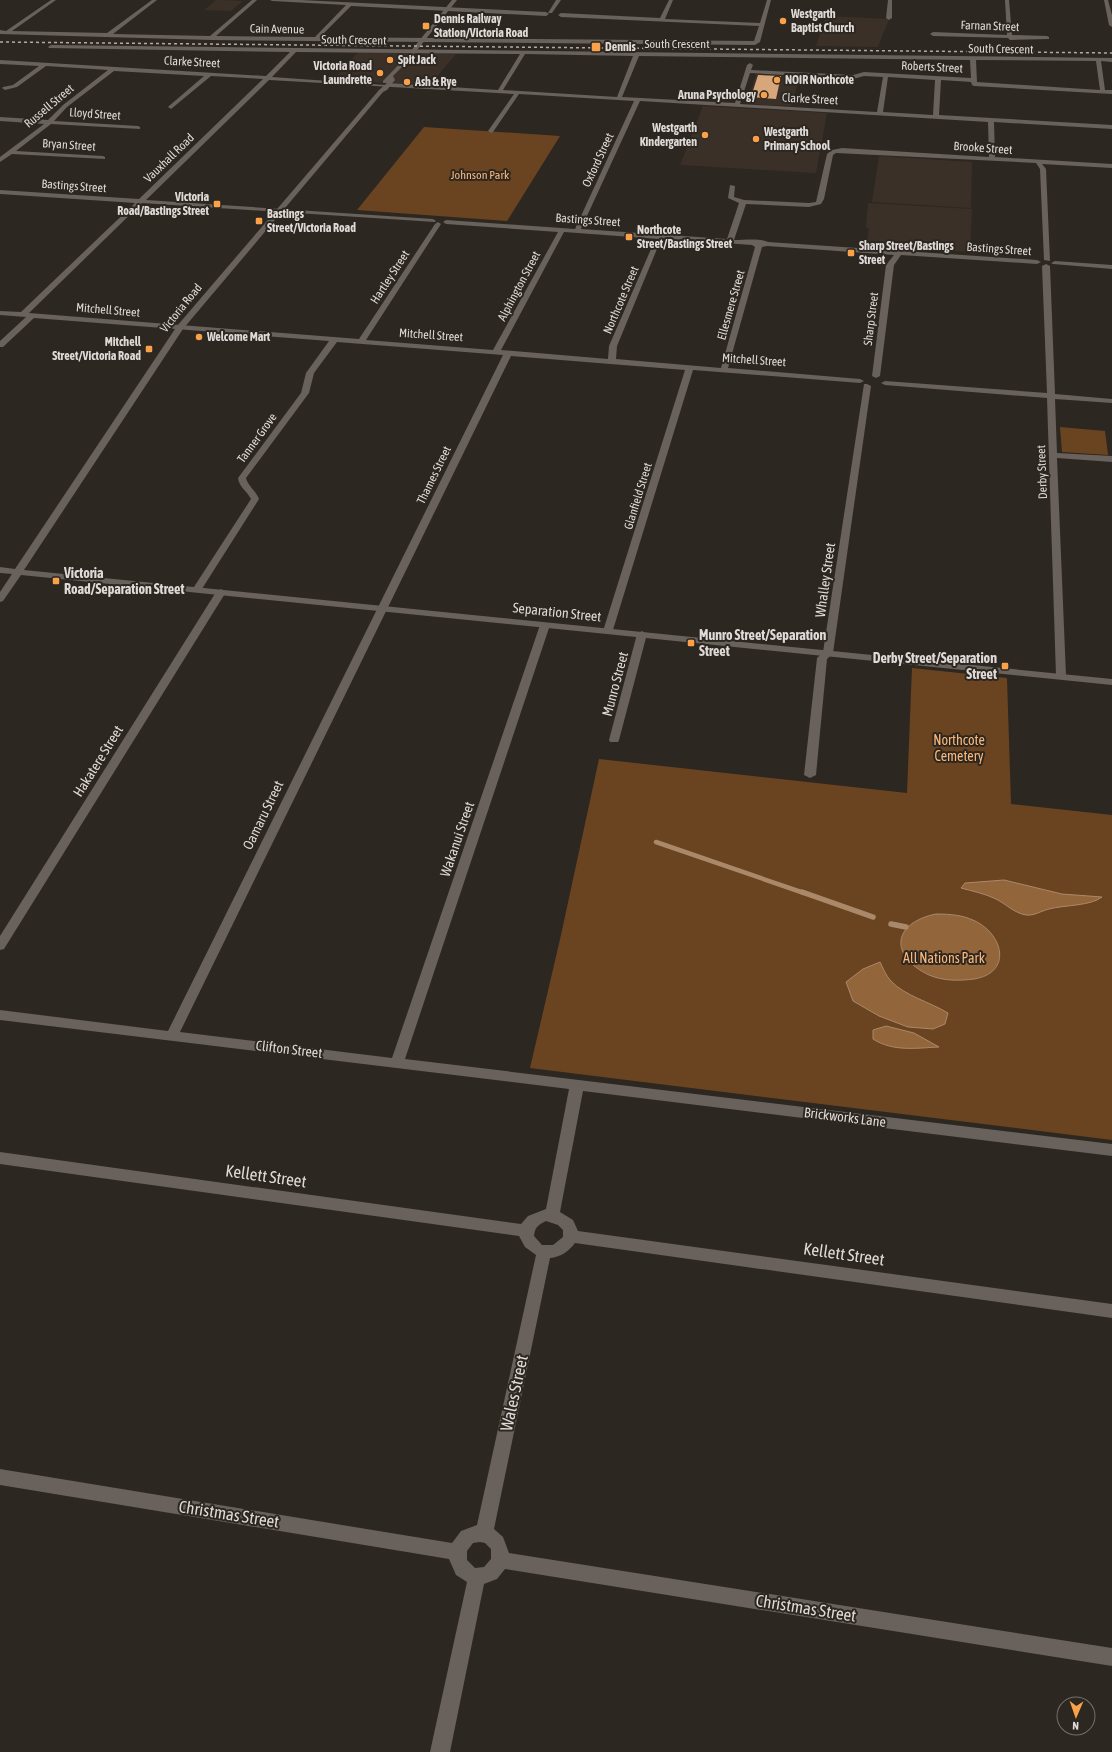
<svg xmlns="http://www.w3.org/2000/svg" width="1112" height="1752" font-family="'Asap Condensed',sans-serif">
	<style>
		.built { fill: #3b3027 }
		.green { fill: #6a4420 }
		.water { fill: #93653b; stroke: #aa886a }
		.lines { fill: none; stroke-linecap: round; stroke-linejoin: round }
		.stream-far1 { stroke: #aa886a; stroke-width: 4.5 }
		.stream { stroke: #aa886a; stroke-width: 5.5 }
		.building { fill: #d8a67b }
		.street { fill: #69615b; fill-rule: evenodd }
		.secondary { fill: #69615b; fill-rule: evenodd }
		.rail { stroke: #b1aca8; stroke-width: 1.5; stroke-dasharray: 3 3; stroke-linecap: butt }
		.poi-dot { fill: #f8a14a; stroke: #2d2721; stroke-width: 1.5 }
		.labels { text-anchor: middle; dominant-baseline: central; stroke-width: 4; stroke-linejoin: round; paint-order: stroke }
		.far-poi-label { font-size: 12px; font-weight: bold; fill: #dfdad7; stroke: #2d2721; text-anchor: start }
		.far-street-label { font-size: 12px; fill: #dfdad7; stroke: #2d2721 }
		.far-park-label { font-size: 12px; fill: #fdb879; stroke: #2d2721 }
		.poi-label { font-size: 14px; font-weight: bold; fill: #dfdad7; stroke: #2d2721; text-anchor: start }
		.street-label { font-size: 14px; fill: #dfdad7; stroke: #2d2721 }
		.park-label { font-size: 14px; fill: #fdb879; stroke: #2d2721 }
		.near-street-label { font-size: 17px; fill: #dfdad7; stroke: #2d2721 }
	</style>
	<rect width="100%" height="100%" fill="#2d2721"/>
	<path class="built" d="M216,0H223L243,1L231,11L204,10Z
		M826,16L889,19L878,47L816,46Z
		M358,52L456,54L430,85L333,80Z
		M756,74L800,77L791,106L747,104Z
		M703,106L827,113L816,173L680,165Z
		M879,156L972,162L971,208L872,202Z
		M868,203L972,209L970,252L866,245L869,229L866,227Z"/>
	<path class="green" d="M424,127L560,136L507,221L357,210Z
		M1060,427L1105,431L1108,455L1062,452Z
		M912,668L1007,678L1011,804L1112,815V1140L530,1068L561,935L599,759L907,793Z"/>
	<path class="water" d="M1004,880L1062,894L1102,897C1091,906 1064,905 1049,909C1041,911 1034,916 1026,915C1014,913 1006,904 996,899C986,894 972,891 961,888L965,883Z
		M936,914C950,914 963,915 975,921C1004,935 1012,973 974,979C959,981 943,981 929,975C889,956 892,923 936,914Z
		M880,962C883,968 886,976 891,981C905,996 930,1002 948,1013L945,1024L933,1029L908,1027L879,1016L853,1001L846,982L863,969Z
		M886,1026L914,1033L939,1047C917,1048 893,1052 873,1039V1030Z"/>
	<g class="lines">
		<path class="stream-far1" d="M656,842L804,893"/>
		<path class="stream" d="M802,892L873,917
			M891,924L906,927"/>
	</g>
	<path class="building" d="M758,75L781,76L776,99L751,97Z"/>
	<g class="lines">
		<path class="street" d="M51,0H56L12,31L107,33L152,0H157L113,34L210,36L252,0H257L216,36L315,37L346,5L272,1L270,0H301L546,12L549,14L546,16L351,6L320,37L754,41L759,26L561,17L558,15L561,13L660,18L669,0H673L665,19L760,23L767,0H771L760,42L755,45L211,40L0,34V30L6,31Z
			M556,0H561L552,13H548Z
			M888,0H892V18L889,20L886,18Z
			M1005,0H1009L1012,35L1047,36L1049,37V39L1010,40L1008,38L933,36L930,34L933,32L1007,35Z
			M1104,0H1108L1112,15V27L1109,25Z
			M51,45L1112,58V62L1101,61L1105,90H1112V94L974,86L972,85L971,82L941,80L939,115L1112,125V129L994,122L995,157L1112,164V168L1042,164L1046,169L1050,261L1044,260L1040,169L1036,163L836,153L833,155L824,199L821,204L809,207L746,204L734,240C745,240 759,238 768,242L1037,260L1041,262L1037,264L901,255L894,265L880,376L876,378L872,376L886,265L894,255L767,246L762,247L728,368L860,379L864,381L860,383L693,370L612,633H604L603,631L685,370L511,356L180,1032L392,1058L540,625L541,623H549L550,625L405,1059L1112,1144V1156L583,1091L560,1212L573,1220L578,1231L1112,1304V1318L575,1243C569,1251 561,1257 550,1258L494,1529L503,1537L509,1553L1112,1648V1666L505,1569L497,1579L484,1584L450,1752H430L467,1582L456,1575L449,1559L0,1485V1469L452,1543L461,1531L477,1525L536,1255L525,1247L519,1236L0,1164V1152L521,1224L528,1216L546,1209L569,1089L0,1020V1010L168,1031L503,355L337,342L314,373L309,393L246,478C248,486 256,491 259,499L200,592H194L192,590L251,499C247,491 239,487 238,478L301,393L306,373L329,341L34,318L3,347H0V341L26,317L0,315V311L21,312L135,203L0,194V190L139,199L263,79L211,76L171,109L168,107L169,106L204,76L114,71L67,107L54,121L138,126L140,127V129L51,124L16,151L103,156L105,157V159L12,154L0,162V157L44,124L0,121V117L48,120L63,105L108,70L46,66L17,87L5,90L2,88L3,87L13,85L39,66L0,64V60L266,76L290,52L49,48L48,47ZM296,52L520,54L498,90L388,83L386,85L272,77ZM525,54L633,56L617,97L503,90ZM639,56L970,60L971,78L864,72L853,75L751,70L753,65L750,63L747,65L735,103L622,97ZM976,60L1096,61L1100,90L977,82ZM750,73L853,79L864,76L883,77L877,112L740,104ZM888,77L935,80L933,115L883,112ZM269,80L514,94L488,131L491,133L493,132L519,94L634,101L575,229L446,220L443,222L446,224L558,232L493,350L366,340L441,224L438,222L435,224L359,339L29,313L142,203L435,222L436,221L433,219L146,200ZM640,101L988,122L989,157L842,148L832,150L827,154L816,202L809,203L744,200L734,197L735,186L730,185L728,198L739,203L727,239L581,229ZM564,232L659,239L651,249L609,346L608,359L501,350ZM666,239L752,245L755,247L721,368L616,359L617,346L657,249ZM546,1221L558,1225L563,1230V1237L553,1245H542L534,1236C535,1227 538,1225 546,1221ZM480,1542L485,1543L491,1549V1559L484,1567L475,1568L467,1560V1551L473,1543Z
			M1055,261L1112,265V269L1053,264L1051,263Z
			M1046,264L1050,266L1055,394L1112,399V403L1055,399L1057,453L1112,456V462L1057,458L1066,676L1061,679L1056,676L1047,398L885,385L881,383L885,381L1047,393L1042,266Z
			M864,384H867L871,386L833,653L827,659L816,775L810,778L804,775L817,658L823,652Z
			M221,589L226,592L4,949L0,950V936L216,592Z
			M642,631L647,634L619,740L618,742H610L609,740L637,634Z"/>
		<path class="secondary" d="M452,0H457L410,59L393,76L395,80L387,90L383,92L183,329L24,570L1112,679V685L21,575L3,601L0,602V592L12,574L0,573V567L15,569L177,326L379,90L387,83H383V81L406,57Z"/>
		<path class="rail" d="M0,42L1112,53"/>
	</g>
	<g class="poi-dot">
		<circle cx="783" cy="21" r="4"/>
		<rect x="422" y="22" width="8" height="8" rx="2"/>
		<rect x="591" y="42" width="10" height="10" rx="2"/>
		<circle cx="390" cy="60" r="4"/>
		<circle cx="380" cy="73" r="4"/>
		<circle cx="777" cy="80" r="4"/>
		<circle cx="407" cy="82" r="4"/>
		<circle cx="764" cy="95" r="4"/>
		<circle cx="705" cy="135" r="4"/>
		<circle cx="756" cy="139" r="4"/>
		<rect x="213" y="200" width="8" height="8" rx="2"/>
		<rect x="255" y="217" width="8" height="8" rx="2"/>
		<rect x="625" y="233" width="8" height="8" rx="2"/>
		<rect x="847" y="249" width="8" height="8" rx="2"/>
		<circle cx="199" cy="337" r="4"/>
		<rect x="145" y="345" width="8" height="8" rx="2"/>
		<rect x="52" y="577" width="8" height="8" rx="2"/>
		<rect x="687" y="639" width="8" height="8" rx="2"/>
		<rect x="1001" y="662" width="8" height="8" rx="2"/>
	</g>
	<g class="labels">
		<g class="far-poi-label">
			<text x="791" y="14">Westgarth<tspan x="791" dy="14">Baptist Church</tspan></text>
			<text x="434" y="19">Dennis Railway<tspan x="434" dy="14">Station/Victoria Road</tspan></text>
			<text x="605" y="47">Dennis</text>
			<text x="398" y="60">Spit Jack</text>
			<text x="372" y="66" text-anchor="end">Victoria Road<tspan x="372" dy="14">Laundrette</tspan></text>
			<text x="785" y="80">NOIR Northcote</text>
			<text x="415" y="82">Ash &amp; Rye</text>
			<text x="756" y="95" text-anchor="end">Aruna Psychology</text>
			<text x="697" y="128" text-anchor="end">Westgarth<tspan x="697" dy="14">Kindergarten</tspan></text>
			<text x="764" y="132">Westgarth<tspan x="764" dy="14">Primary School</tspan></text>
			<text x="209" y="197" text-anchor="end">Victoria<tspan x="209" dy="14">Road/Bastings Street</tspan></text>
			<text x="267" y="214">Bastings<tspan x="267" dy="14">Street/Victoria Road</tspan></text>
			<text x="637" y="230">Northcote<tspan x="637" dy="14">Street/Bastings Street</tspan></text>
			<text x="859" y="246">Sharp Street/Bastings<tspan x="859" dy="14">Street</tspan></text>
			<text x="207" y="337">Welcome Mart</text>
			<text x="141" y="342" text-anchor="end">Mitchell<tspan x="141" dy="14">Street/Victoria Road</tspan></text>
		</g>
		<g class="far-street-label">
			<text transform="translate(990 26) rotate(2)">Farnan Street</text>
			<text transform="translate(277 29) rotate(1)">Cain Avenue</text>
			<text transform="translate(354 40) rotate(1)">South Crescent</text>
			<text x="677" y="44">South Crescent</text>
			<text transform="translate(1001 49) rotate(1)">South Crescent</text>
			<text transform="translate(192 62) rotate(3)">Clarke Street</text>
			<text transform="translate(932 67) rotate(3)">Roberts Street</text>
			<text transform="translate(810 99) rotate(3)">Clarke Street</text>
			<text transform="translate(49 106) rotate(-40)">Russell Street</text>
			<text transform="translate(95 114) rotate(4)">Lloyd Street</text>
			<text transform="translate(69 145) rotate(4)">Bryan Street</text>
			<text transform="translate(983 148) rotate(4)">Brooke Street</text>
			<text transform="translate(169 158) rotate(-44)">Vauxhall Road</text>
			<text transform="translate(598 160) rotate(-65)">Oxford Street</text>
			<text transform="translate(74 186) rotate(4)">Bastings Street</text>
			<text transform="translate(588 220) rotate(4)">Bastings Street</text>
			<text transform="translate(999 249) rotate(4)">Bastings Street</text>
			<text transform="translate(390 277) rotate(-57)">Hartley Street</text>
			<text transform="translate(519 286) rotate(-62)">Alphington Street</text>
			<text transform="translate(621 300) rotate(-67)">Northcote Street</text>
			<text transform="translate(731 305) rotate(-74)">Ellesmere Street</text>
			<text transform="translate(181 308) rotate(-51)">Victoria Road</text>
			<text transform="translate(108 310) rotate(5)">Mitchell Street</text>
			<text transform="translate(871 319) rotate(-83)">Sharp Street</text>
			<text transform="translate(431 335) rotate(4)">Mitchell Street</text>
			<text transform="translate(754 360) rotate(4)">Mitchell Street</text>
			<text transform="translate(257 438) rotate(-54)">Tanner Grove</text>
			<text transform="translate(1042 472) rotate(-92)">Derby Street</text>
			<text transform="translate(434 475) rotate(-64)">Thames Street</text>
			<text transform="translate(638 496) rotate(-73)">Glanfield Street</text>
		</g>
		<g class="far-park-label">
			<text x="480" y="175">Johnson Park</text>
		</g>
		<g class="poi-label">
			<text x="64" y="573">Victoria<tspan x="64" dy="16">Road/Separation Street</tspan></text>
			<text x="699" y="635">Munro Street/Separation<tspan x="699" dy="16">Street</tspan></text>
			<text x="997" y="658" text-anchor="end">Derby Street/Separation<tspan x="997" dy="16">Street</tspan></text>
		</g>
		<g class="street-label">
			<text transform="translate(825 580) rotate(-82)">Whalley Street</text>
			<text transform="translate(557 612) rotate(6)">Separation Street</text>
			<text transform="translate(615 684) rotate(-75)">Munro Street</text>
			<text transform="translate(98 761) rotate(-58)">Hakatere Street</text>
			<text transform="translate(263 815) rotate(-64)">Oamaru Street</text>
			<text transform="translate(457 839) rotate(-71)">Wakanui Street</text>
			<text transform="translate(289 1049) rotate(7)">Clifton Street</text>
			<text transform="translate(845 1117) rotate(7)">Brickworks Lane</text>
		</g>
		<g class="park-label">
			<text x="959" y="740">Northcote<tspan x="959" dy="16">Cemetery</tspan></text>
			<text x="944" y="958">All Nations Park</text>
		</g>
		<g class="near-street-label">
			<text transform="translate(266 1176) rotate(8)">Kellett Street</text>
			<text transform="translate(844 1254) rotate(8)">Kellett Street</text>
			<text transform="translate(514 1393) rotate(-78)">Wales Street</text>
			<text transform="translate(229 1514) rotate(9)">Christmas Street</text>
			<text transform="translate(806 1608) rotate(9)">Christmas Street</text>
		</g>
	</g>
	<g transform="translate(1076 1716) rotate(182)"><circle r="19" fill="#2d2721" stroke="#746f6a"/>
	<path d="M0-3L7 15L0 10L-7 15Z" fill="#f8a14a"/>
	<text y="-6" font-size="11" font-weight="bold" text-anchor="middle" fill="#dfdad7">N</text>
	</g>
</svg>
